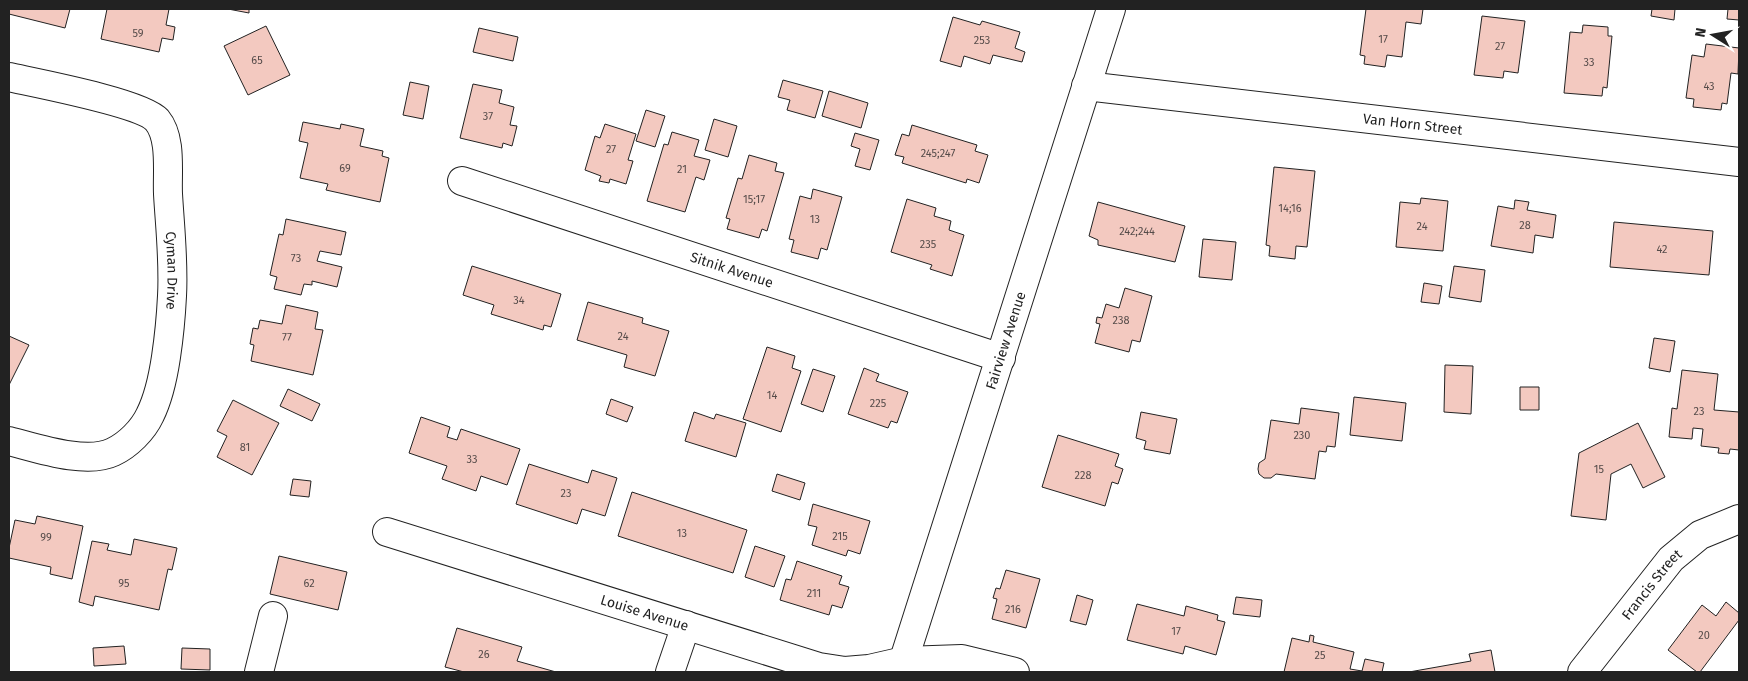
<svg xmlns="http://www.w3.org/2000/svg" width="1748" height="681" font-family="'Fira Sans',sans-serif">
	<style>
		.building { fill: #f3c9c0; stroke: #222 }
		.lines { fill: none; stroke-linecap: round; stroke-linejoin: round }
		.minor-casing { stroke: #222; stroke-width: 30 }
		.major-casing { stroke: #222; stroke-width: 30 }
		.minor { stroke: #fff; stroke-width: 28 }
		.major { stroke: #fff; stroke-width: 28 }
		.labels { text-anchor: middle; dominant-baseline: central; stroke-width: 4; stroke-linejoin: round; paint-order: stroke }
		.number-label { font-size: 11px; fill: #564c4a }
		.street-label { font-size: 14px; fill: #222; stroke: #fff }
	</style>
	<rect width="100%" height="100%" fill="#fff"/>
	<path class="building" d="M9,9H70L65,28L9,14Z
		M107,9H169L166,25L175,27L173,40L162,38L159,52L101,39Z
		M228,9H249V13Z
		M1366,9H1423L1421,24L1406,22L1402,57L1387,55L1385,67L1364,64L1365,56L1360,55Z
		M1652,9H1675L1674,20L1651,16Z
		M1728,9H1739V20L1727,19Z
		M1482,16L1525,21L1518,73L1504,71L1503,78L1474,75Z
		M953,17L980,25L982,21L1020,32L1015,48L1025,52L1022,62L993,55L990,64L964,56L961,67L940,61Z
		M1583,25L1608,27V36H1612L1607,88L1603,87L1602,96L1564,93L1570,32L1582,33Z
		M266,26L290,75L248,95L224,46Z
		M479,28L518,37L513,61L473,52Z
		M1706,44L1739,48L1738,74L1731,73L1727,104L1722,103L1721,110L1693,107L1694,99L1686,98L1692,55L1704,57Z
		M783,80L823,91L815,118L787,110L790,100L778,97Z
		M410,82L429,86L423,119L403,115Z
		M473,84L502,90L499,103L514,107L510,125L517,126L512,146L503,143L502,148L460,138Z
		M829,91L868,103L861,128L822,116Z
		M646,110L665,116L655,147L636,141Z
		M714,119L737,126L728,157L705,150Z
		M303,122L340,129L341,124L364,129L360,146L383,151L382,156L389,158L380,202L326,190L328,184L300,178L308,143L299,141Z
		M605,124L636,134L628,160L633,161L626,184L610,179L609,183L599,181L601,176L585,170L595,136L600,138Z
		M912,125L977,145L975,151L988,155L979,183L967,179L966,183L902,163L904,157L895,155L902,134L909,136Z
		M672,132L699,140L694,156L710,160L704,180L696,177L685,212L647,201L664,144L668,145Z
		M855,133L879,140L870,170L855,166L860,149L851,146Z
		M749,155L777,163L775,171L784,173L767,231L762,229L759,238L727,229L730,219L726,218L738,178L742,179Z
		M1274,167L1315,171L1307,247L1296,246L1295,259L1269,256L1270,246L1266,245Z
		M813,189L842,197L827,250L821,248L818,259L791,252L794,240L789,239L800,196L811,199Z
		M1421,198L1448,201L1443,251L1396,247L1400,202L1420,204Z
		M907,199L936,208L934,216L951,221L949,230L964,235L952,276L930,269L932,265L891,252Z
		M1515,200L1529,202L1527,210L1556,215L1553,238L1535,235L1533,253L1491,246L1498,206L1514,209Z
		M1098,202L1185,226L1175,262L1098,245V240L1089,236Z
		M286,219L346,232L341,255L320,251L317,261L342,267L337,287L312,281V285L304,284L301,295L274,289L277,277L270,275L279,234L283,235Z
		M1614,222L1713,231L1709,275L1610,267Z
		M1203,239L1236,242L1232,280L1199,277Z
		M472,266L561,294L551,327L544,325L543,330L491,314L494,305L463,295Z
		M1454,266L1485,270L1481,302L1449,297Z
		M1424,283L1442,286L1439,304L1421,302Z
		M1125,288L1152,296L1140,342L1132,340L1129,352L1095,343L1100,324L1096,323L1097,317L1102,318L1106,304L1119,308Z
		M588,302L643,318L642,323L669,331L655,376L624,367L627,355L577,340Z
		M286,305L318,312L315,329L323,330L313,375L251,361L254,345L250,344L253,328L258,329L260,320L282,324Z
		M9,336L29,345L9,385Z
		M1654,338L1675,341L1670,372L1649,368Z
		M767,347L795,356L792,368L801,371L781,432L743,419Z
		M1445,365L1473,366L1471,414L1444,412Z
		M864,368L879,374L876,381L908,392L897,423L891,421L888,428L848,414Z
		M813,369L835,376L823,412L801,404Z
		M1682,370L1718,374L1714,410L1739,412V450L1730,449L1729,454L1718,453L1719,448L1701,446L1703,429L1693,428L1692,439L1669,437L1672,408L1677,409Z
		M1520,387H1539V410H1520Z
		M288,389L320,404L312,421L280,406Z
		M1354,397L1406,403L1402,441L1350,435Z
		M611,399L633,407L627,422L606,414Z
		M233,400L279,423L252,475L217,457L227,436L217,431Z
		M1301,408L1339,413L1335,447L1327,446L1326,452L1319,451L1315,479L1276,474L1271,478H1264L1259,474L1258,469L1259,463L1265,459L1271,420L1299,424Z
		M694,412L714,419L716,414L746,423L736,457L685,441Z
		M1141,412L1177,419L1170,454L1144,449L1146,441L1136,438Z
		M421,417L450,427L447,437L457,440L461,429L520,449L507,485L481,476L476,491L442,479L447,466L409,453Z
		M1638,423L1665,477L1643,488L1631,464L1611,474L1606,520L1571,516L1579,453Z
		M1058,435L1119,454L1115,466L1123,469L1118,484L1112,482L1105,506L1042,487Z
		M529,464L588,483L592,470L617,478L605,516L582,509L577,524L516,504Z
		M777,474L805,483L800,500L772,491Z
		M293,479L311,481L309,497L290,495Z
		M632,492L747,530L733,573L618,536Z
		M813,504L870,521L860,554L848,550L846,556L812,545L817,527L808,525Z
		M37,516L83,526L72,579L50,574L51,567L9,558V548L15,520L35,524Z
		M134,539L177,548L172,570L168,569L159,610L95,596L93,606L79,602L92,541L109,544L107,550L131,555Z
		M755,546L785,556L774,587L745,577Z
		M279,556L347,572L338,610L270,594Z
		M797,561L842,576L839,584L849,587L842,608L832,605L829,615L780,600L786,579L791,580Z
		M1006,570L1040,579L1026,628L992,619L997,599L993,598L996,588L1000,589Z
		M1077,595L1093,600L1086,625L1070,621Z
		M1236,597L1262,600L1260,617L1233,614Z
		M1726,602L1739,613V620L1700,672H1697L1668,650L1702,605L1716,616Z
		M1137,604L1184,616L1186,606L1218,615L1217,620L1225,622L1216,655L1185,646L1183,654L1127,640Z
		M457,628L522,647L517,661L556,672H464L445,667Z
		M1310,635L1314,636L1313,642L1354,652L1350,669L1362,671L1365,659L1384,663L1382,672H1284L1292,638L1309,642Z
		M124,646L126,664L94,666L93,648Z
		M182,648L210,649V670L181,669Z
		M1491,650L1495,672H1409L1471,661L1469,654Z"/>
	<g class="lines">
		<defs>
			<g id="minor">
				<path id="s1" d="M9,77C36,83 142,103 157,120C172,138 167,172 168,194C170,228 174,262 172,296C171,316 169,337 166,357C163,377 159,397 150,415C143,430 128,445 113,452C86,465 37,448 9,441"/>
				<path id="s2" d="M1086,86L1739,162"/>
				<path id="s3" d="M462,181L1001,358"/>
				<path id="s4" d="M387,532L819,667L845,671L869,669L904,661L962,659L1015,672"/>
				<path d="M259,672L273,616"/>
				<path d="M670,672L686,625"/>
				<path id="s5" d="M1582,672L1671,559L1700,535L1739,519"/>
			</g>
			<g id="major">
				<path id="s6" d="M900,672L1111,9"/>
			</g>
		</defs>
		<use href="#minor" class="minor-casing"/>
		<use href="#major" class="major-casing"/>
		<use href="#minor" class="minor"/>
		<use href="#major" class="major"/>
	</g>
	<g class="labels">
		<g class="number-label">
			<text x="138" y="33">59</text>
			<text x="1383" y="39">17</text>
			<text x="982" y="40">253</text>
			<text x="1500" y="46">27</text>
			<text x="257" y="60">65</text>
			<text x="1589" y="62">33</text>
			<text x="1709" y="86">43</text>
			<text x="488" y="116">37</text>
			<text x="611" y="149">27</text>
			<text x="938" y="153">245;247</text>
			<text x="345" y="168">69</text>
			<text x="682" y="169">21</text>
			<text x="754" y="199">15;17</text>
			<text x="1290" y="208">14;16</text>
			<text x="815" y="219">13</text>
			<text x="1525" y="225">28</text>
			<text x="1422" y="226">24</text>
			<text x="1137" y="231">242;244</text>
			<text x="928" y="244">235</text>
			<text x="1662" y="249">42</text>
			<text x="296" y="258">73</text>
			<text x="519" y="300">34</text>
			<text x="1121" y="320">238</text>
			<text x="623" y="336">24</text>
			<text x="287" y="337">77</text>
			<text x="772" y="395">14</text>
			<text x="878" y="403">225</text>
			<text x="1699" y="411">23</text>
			<text x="1302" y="435">230</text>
			<text x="245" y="447">81</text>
			<text x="472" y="459">33</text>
			<text x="1599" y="469">15</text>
			<text x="1083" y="475">228</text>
			<text x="566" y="493">23</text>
			<text x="682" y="533">13</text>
			<text x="840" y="536">215</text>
			<text x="46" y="537">99</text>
			<text x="124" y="583">95</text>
			<text x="309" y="583">62</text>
			<text x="814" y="593">211</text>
			<text x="1013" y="609">216</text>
			<text x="1176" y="631">17</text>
			<text x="1704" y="635">20</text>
			<text x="484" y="654">26</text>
			<text x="1320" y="655">25</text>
		</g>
		<g class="street-label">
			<text stroke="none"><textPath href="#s2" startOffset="329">Van Horn Street</textPath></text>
			<text stroke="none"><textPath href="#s3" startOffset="284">Sitnik Avenue</textPath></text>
			<text stroke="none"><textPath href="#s1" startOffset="308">Cyman Drive</textPath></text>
			<text stroke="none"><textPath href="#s6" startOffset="348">Fairview Avenue</textPath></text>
			<text stroke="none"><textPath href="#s5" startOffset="112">Francis Street</textPath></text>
			<text stroke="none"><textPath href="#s4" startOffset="270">Louise Avenue</textPath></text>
		</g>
	</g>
	<rect width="1748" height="681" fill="none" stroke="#222222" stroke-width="20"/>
	<g transform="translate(1713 35) rotate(281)" stroke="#ffffff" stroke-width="4" paint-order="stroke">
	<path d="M0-4L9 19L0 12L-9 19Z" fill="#222222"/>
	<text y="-8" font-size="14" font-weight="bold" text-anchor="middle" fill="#222222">N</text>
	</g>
</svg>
